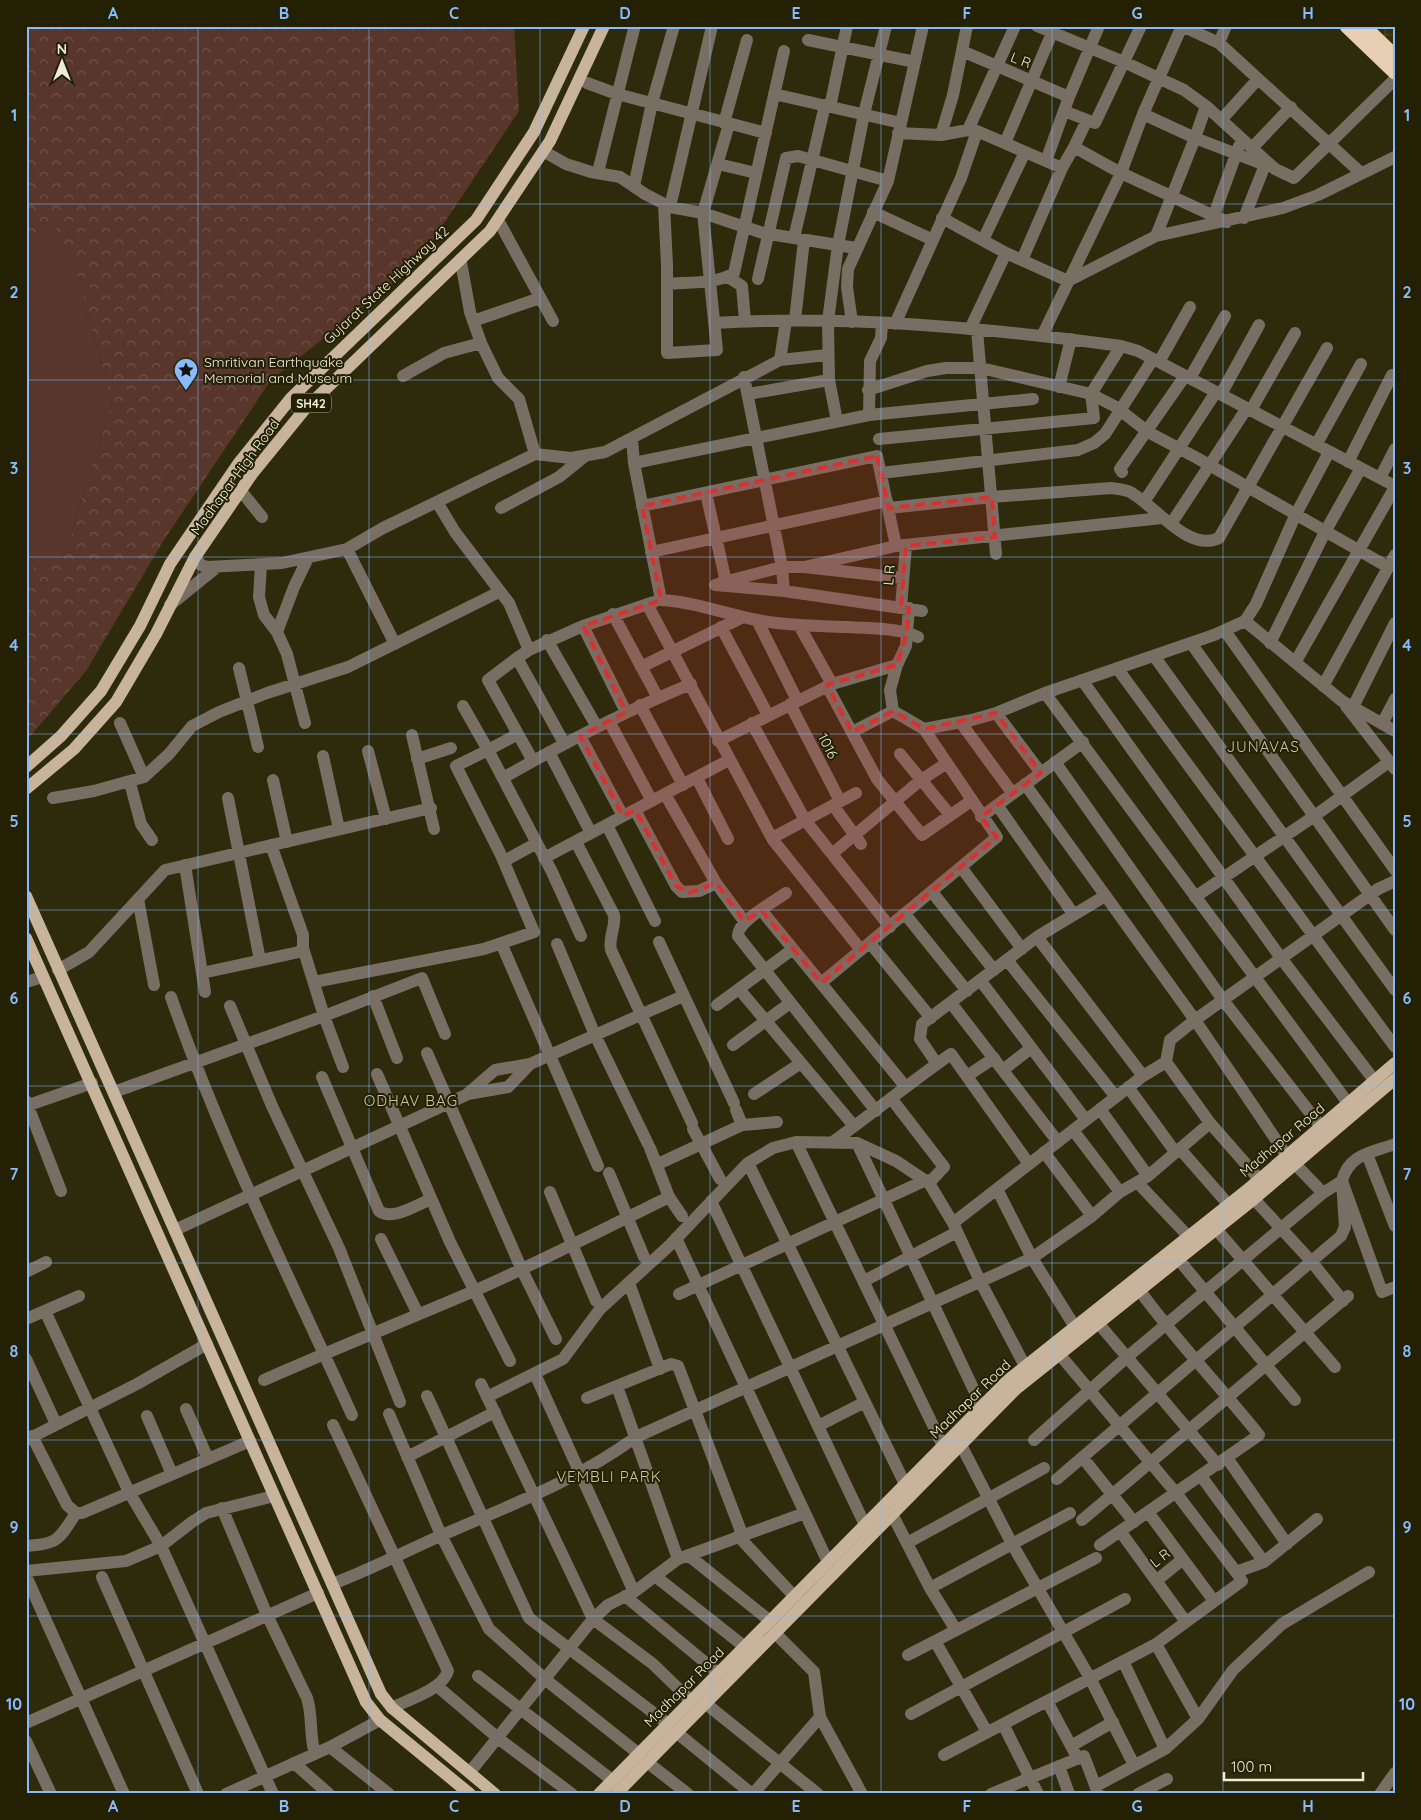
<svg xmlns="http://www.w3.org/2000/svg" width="1421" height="1820" font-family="Quicksand,sans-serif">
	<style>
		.industrial { fill: url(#industrial-grid) }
		.green { fill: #58362b }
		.park { fill: url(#park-crowns) }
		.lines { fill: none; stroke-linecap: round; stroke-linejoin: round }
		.minor { stroke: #786e63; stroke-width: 12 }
		.major { stroke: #c8b49d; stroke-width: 12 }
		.highway { stroke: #e7cfb3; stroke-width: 15 }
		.marked { fill: #d73231; fill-opacity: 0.2; stroke: #d73231; stroke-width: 4; stroke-dasharray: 10 6; stroke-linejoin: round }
		.grid { fill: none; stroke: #89bafc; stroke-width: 1; stroke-opacity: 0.55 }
		.labels { text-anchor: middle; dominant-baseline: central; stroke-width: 4; stroke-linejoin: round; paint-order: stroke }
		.shield { fill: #242003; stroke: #b1ae9a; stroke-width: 1 }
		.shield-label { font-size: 12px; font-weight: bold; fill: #edebda }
		.street-label { font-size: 14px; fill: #edebda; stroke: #242003 }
		.poi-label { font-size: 14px; fill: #edebda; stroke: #242003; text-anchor: start }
		.neighbourhood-label { font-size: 15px; letter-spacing: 1px; fill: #c7c3a1; stroke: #242003 }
		.neatline { fill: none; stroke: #89bafc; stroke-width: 2 }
		.grid-label { font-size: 16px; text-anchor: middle; font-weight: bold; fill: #89bafc }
	</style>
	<defs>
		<pattern id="industrial-grid" width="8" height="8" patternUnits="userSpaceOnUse" patternTransform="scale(1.25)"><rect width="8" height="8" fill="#363009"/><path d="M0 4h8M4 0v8" fill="none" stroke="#4a4420"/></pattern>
		<pattern id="park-crowns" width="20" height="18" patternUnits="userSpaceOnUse" patternTransform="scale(1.25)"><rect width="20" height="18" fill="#58362b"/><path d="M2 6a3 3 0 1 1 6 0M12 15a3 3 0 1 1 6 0" fill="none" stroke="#705349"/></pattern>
	</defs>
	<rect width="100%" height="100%" fill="#2e2a0c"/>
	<path class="industrial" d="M1374,26H1395V48Z"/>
	<path class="green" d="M56,227L76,271L112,402L62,564L26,568V234Z"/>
	<path class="park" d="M26,26H514L519,111L416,265L271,380L164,540L86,671L26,741V568L62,564L112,402L76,271L56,228L26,234Z"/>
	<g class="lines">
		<path class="minor" d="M1037,26L1124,62L1184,90L1206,106L1275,169L1294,178L1395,79
			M1182,26L1219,43L1361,173
			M808,40L915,62
			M1219,43L1226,26
			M962,51L1069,97
			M587,83L617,94L766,133
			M774,94L901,123
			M830,107L847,26
			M1064,111L1095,123L1141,26
			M1143,114L1195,138L1265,165
			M1221,120L1258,79
			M724,123L747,40
			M968,130L1015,26
			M898,133L941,135L968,130L977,131L1062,168L1074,147L1121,173L1227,222
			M941,135L953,95L967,26
			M1005,143L1055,26
			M1074,147L1087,120
			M1252,148L1291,107
			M543,151L566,164L591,172L620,177L645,194L670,207L703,213L763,233L856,248
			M1046,161L1069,97L1099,26
			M718,164L756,173
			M598,172L634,29
			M634,186L652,103L674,26
			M664,204L667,265V353L717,350L703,213L729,124
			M670,207L712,26
			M873,212L933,240
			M1214,215L1239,146
			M942,218L1006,253L1068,281L1156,236L1283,208L1318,195L1395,157
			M1244,218L1265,165
			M498,220L553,321
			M1156,236L1195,138L1206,106
			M794,238L825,105
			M983,240L1025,152
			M1022,260L1062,168
			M461,262L470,312L481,343
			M728,277L742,286L745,321
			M758,279L786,158L798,156L888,181
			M667,284C688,282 717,284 734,273L784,51
			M795,320L804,240
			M473,321L540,298
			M852,322L847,287L848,269L888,181L923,26
			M714,323C850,315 987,328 1121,346L1138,351L1395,486
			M895,324L961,178L977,131
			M970,329L1006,253
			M977,330L996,554
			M1042,336L1121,173L1143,114L1182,26
			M780,360L827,355
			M1159,362L1190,307
			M403,376L444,353L481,343L498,378L519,399L535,454
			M744,377L782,567L784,591
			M1190,378L1225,316
			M1059,387L1071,339
			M868,390L927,371L946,368H981L1091,394L1116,407L1148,432L1197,458L1388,567
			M748,394L829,380
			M1221,394L1259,325
			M1251,410L1295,333
			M869,415L870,361L881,338L882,324
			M837,421L829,380L828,321L838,245L864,114L886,26
			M632,439L634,463L661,600C696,602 728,615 762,621C798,627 833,626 869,628C886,629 902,630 918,637
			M879,439L1094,418L1091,394L1121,346
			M1316,445L1361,364
			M1348,462L1392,375
			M634,463L869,415L1033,399
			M1122,472L1120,469L1185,376
			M881,473L1078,450L1094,443L1105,434L1153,359
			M1380,478L1395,449
			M241,491L262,517
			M706,493L726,582
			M437,502L455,532L509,603L529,650L517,658L564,743
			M1144,502L1216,392
			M642,506L877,456L896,546
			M501,508L559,477L585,456
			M889,508L992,497L1111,488C1117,489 1125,489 1130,492C1155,505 1188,553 1219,538L1327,348
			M1171,524L1247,408
			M347,549L395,644
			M651,552L887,501
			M195,557L201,565L207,567L282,563L347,549L383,528L535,454L571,458L605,452L780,360L786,321
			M261,565L259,597L264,615L277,632L287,654L305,723
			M804,567L896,546L1162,518
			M720,583L782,567H804L903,578
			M715,585L784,591L922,611
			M647,604L773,840L861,950
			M170,605L217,567
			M901,607L906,546
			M909,608L906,646L897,665L890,690L893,711L924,729L972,720L996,713L1045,693L1214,635L1245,621L1256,604L1295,516L1329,452
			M613,614L658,698
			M757,620L797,700
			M1245,621L1342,701L1395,731
			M583,626L626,712
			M721,627L768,715
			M800,627L832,684
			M1225,631L1395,870
			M277,632L294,587L308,558
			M547,640L597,727
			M1191,643L1395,930
			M1270,643L1325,532L1361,468
			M529,650L583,626L654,602
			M1154,656L1395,990
			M517,658L488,680L533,761
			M1296,661L1395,487
			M641,667L743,617
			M239,668L258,747
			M1117,668L1395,1047
			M1082,680L1281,958L1374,1080
			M827,686L877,779L922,835L971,801
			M1323,686L1395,555
			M1045,693L1348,1103
			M790,704L840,801
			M640,705L683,785
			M463,706L488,750L518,734
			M1346,706L1395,769
			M1353,707L1395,623
			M996,713L1041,773
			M609,721L652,801
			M120,723L144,777
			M752,723L805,820L890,927
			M961,723L1013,794
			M1382,724L1395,699
			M852,732L893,711
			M412,735L434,829
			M580,736L623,816
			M718,741L832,684L897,665
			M368,751L386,819
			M549,752L591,833
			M900,754L950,815
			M323,756L339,829
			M417,759L451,748
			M1055,762L1223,1000L1321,1127
			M503,778C564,743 625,711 691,684
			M697,778L728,839
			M273,780L287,842
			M130,783L141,824L152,840
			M1025,784L1195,1020L1287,1156
			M665,794L716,883L744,921
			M53,798L94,791L144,777L169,754L192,726L219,712L267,693L348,667L499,592
			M228,798L260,960
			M833,805L861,844
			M997,805L1074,915
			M635,810L676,886L682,892L699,891L716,883
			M981,817L1083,742
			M607,825L655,921
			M772,838L856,793
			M576,842L614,915C616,928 608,937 611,950L692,1123
			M833,853L921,780L947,763
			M544,858L729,760
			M504,861L537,843
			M185,865L205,992
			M961,867L1022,949
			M932,892L994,970
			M786,893C772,903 737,921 738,936L876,1111
			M1195,897L1313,817L1389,762
			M138,899L154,985
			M762,911L905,1086
			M905,914L967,991
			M1037,937L1143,1076
			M659,942L734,1103
			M501,943L598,1166
			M870,943L931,1018
			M557,944L595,1035L648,1144
			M303,948L324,1016L343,1067
			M1007,960L1116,1097
			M58,970L89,952L165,870L431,808
			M202,973L299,952L303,948V935L271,845
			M980,980L1086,1120
			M26,982L43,977
			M314,982L484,949L534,932L500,853L456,766L488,750L552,872L581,936
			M821,983L997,837L924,729
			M739,989L854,1126
			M373,996L397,1058
			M171,997C221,1141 289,1276 352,1415
			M951,1003L1058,1142
			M717,1005L793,949
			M230,1006L272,1106L339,1248L400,1402
			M733,1045L790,1003
			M427,1053L522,1270L556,1339
			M1166,1062L1210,1123L1259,1179
			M937,1064L920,1039L922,1024L1037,937L1105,896
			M1003,1070L1031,1048
			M377,1074L450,1242L510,1361
			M967,1076L994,1058
			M322,1077L379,1211C392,1221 417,1205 431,1199
			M1128,1087L1176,1153
			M114,1092L324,1016L422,978L445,1034
			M468,1094L508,1087L530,1064
			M754,1094L801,1063
			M891,1098L944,1167L929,1183
			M26,1101L61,1191
			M26,1106L92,1083
			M1100,1109L1148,1176
			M736,1110L742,1125
			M693,1129L720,1179
			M1073,1130L1120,1192
			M834,1141C874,1112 911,1082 951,1054L1029,1164
			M796,1142L943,1446
			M857,1143L982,1407
			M1395,1144C1371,1153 1349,1154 1342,1181L1382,1292L1395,1287
			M650,1148L669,1197L682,1216
			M1180,1149L1228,1204
			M1044,1152L1092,1216
			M1367,1154L1395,1226
			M748,1163L905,1484
			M658,1164L742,1125L777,1122
			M1295,1164L1323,1193
			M609,1173L644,1257
			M1137,1182L1188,1236
			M997,1189L1032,1258L1075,1327
			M550,1192L596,1301
			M1254,1199L1311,1261L1343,1301
			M711,1201L865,1525
			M953,1223L1143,1076L1166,1062L1170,1040L1195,1020L1378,889L1395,881
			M1216,1229L1335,1367
			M175,1230L466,1095L495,1070L530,1064L683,996
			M676,1238L828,1562
			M381,1239L418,1314
			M1179,1260L1295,1400
			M26,1272L46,1262
			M864,1281L957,1232
			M629,1283L660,1369
			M679,1294L926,1180
			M45,1311L129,1492L161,1546L273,1794
			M26,1319L79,1296
			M1099,1324L1218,1465
			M1060,1355L1176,1493L1236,1572
			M26,1359L56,1424
			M535,1374L634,1592
			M264,1380C334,1349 404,1321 474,1291C540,1262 604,1229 669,1197
			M481,1384L593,1619L653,1664L691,1701
			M617,1386L678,1559
			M427,1396L529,1618L668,1724
			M487,1397L563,1359L600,1309L670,1245L748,1163L773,1148L796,1142L857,1143L896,1161L929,1183L953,1223L980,1281L1025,1366
			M587,1398L671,1364L678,1366L742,1534
			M186,1409L208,1459
			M389,1414L441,1535L489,1629L546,1680L639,1754
			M147,1416L172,1474
			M333,1425L448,1671C442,1690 409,1699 392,1708
			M818,1426L865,1402
			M32,1436L67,1505L76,1513H82L250,1441
			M26,1440L137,1384L207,1344
			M1034,1440L1126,1358L1323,1193L1342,1181
			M961,1445L1012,1544L1090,1678L1134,1765
			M407,1457L495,1412
			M1083,1458L1134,1522
			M1227,1458L1287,1544
			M1201,1476L1264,1562
			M1057,1479L1341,1236L1345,1227L1342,1181
			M222,1508L267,1615L307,1698C313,1716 309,1735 315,1754
			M1148,1512L1214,1601
			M892,1514L930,1588L956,1630
			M1082,1520L1348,1296
			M1120,1531L1186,1622
			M738,1536L794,1596
			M907,1543L1044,1468
			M1100,1545L1259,1435C1220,1386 1177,1342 1140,1291
			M26,1546C59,1544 59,1539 76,1513
			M688,1555L770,1621
			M26,1571L126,1561L161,1546L192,1522L206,1513L274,1496
			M26,1576L124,1794
			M655,1576L745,1647
			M102,1577L198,1794
			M1156,1581L1183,1559
			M332,1584C369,1570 404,1552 440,1536C508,1506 576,1481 636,1437L1032,1258L1092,1216L1120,1192L1148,1176L1210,1123
			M930,1588L1070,1513
			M625,1596L718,1673
			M775,1633L814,1672L820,1717L862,1794
			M935,1641L987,1732
			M1156,1644L1198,1719
			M908,1655L1096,1558
			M1123,1661L1165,1749
			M478,1676L612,1780
			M437,1686L499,1739L572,1794
			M1047,1701L1078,1759
			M705,1703L818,1794
			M911,1714L1125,1599
			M26,1723L318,1593
			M1003,1724L1038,1794
			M676,1732L752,1794
			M26,1741L51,1794
			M1071,1746L1113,1722
			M330,1747L389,1794
			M944,1755L1156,1644L1242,1581L1236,1572L1264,1562L1317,1519
			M647,1762L688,1794
			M294,1763L329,1794
			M1059,1766L1069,1794
			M470,1772L593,1619L608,1605L634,1592L678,1559L805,1513
			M1096,1786L1165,1749L1198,1719L1233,1670L1282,1624L1369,1572
			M226,1794L330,1747L380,1720
			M753,1794L820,1717
			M991,1794L1084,1756L1098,1793
			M1138,1794L1167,1779
			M1380,1794L1395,1773"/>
		<path class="major" d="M26,767L61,736L101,691L140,626L170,564L238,464L291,398L476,220L534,132L584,26
			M26,789L74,749L116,702L156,634L195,557L252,474L305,409L490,231L550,141L604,26
			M26,896L381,1694L392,1708L495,1794
			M26,938L366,1702L380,1720L470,1794
			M599,1794L1008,1380L1247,1190L1395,1063
			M616,1794L1016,1389L1254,1199L1395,1079"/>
		<path class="highway" d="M1347,26L1395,72
			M1363,26L1395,57"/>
	</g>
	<path class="marked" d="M877,456L889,508L992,497L995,537L906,546L901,607L909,608L907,632L897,665L827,685L852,732L893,711L924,729L996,713L1041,773L981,817L997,837L821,983L762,911L744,921L716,883L690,893L676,886L635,810L623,816L580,736L626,712L583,626L661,600L642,506Z"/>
	<path class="grid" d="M198,26V1794M369,26V1794M540,26V1794M710,26V1794M881,26V1794M1052,26V1794M1223,26V1794M26,204H1395M26,380H1395M26,557H1395M26,734H1395M26,910H1395M26,1086H1395M26,1263H1395M26,1440H1395M26,1616H1395"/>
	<defs>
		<symbol id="sight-pin" viewBox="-11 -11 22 30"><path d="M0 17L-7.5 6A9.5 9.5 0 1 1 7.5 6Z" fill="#89bafc" stroke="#242003"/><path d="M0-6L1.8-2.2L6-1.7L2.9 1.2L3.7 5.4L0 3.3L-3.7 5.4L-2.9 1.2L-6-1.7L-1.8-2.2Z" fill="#111"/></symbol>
	</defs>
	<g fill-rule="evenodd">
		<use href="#sight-pin" x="172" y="356" width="28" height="38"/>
	</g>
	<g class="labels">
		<rect class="shield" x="291" y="393.5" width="40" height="19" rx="4"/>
		<g class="shield-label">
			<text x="311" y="403">SH42</text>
		</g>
		<g class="street-label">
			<text transform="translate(1021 60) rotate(21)">L R</text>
			<text transform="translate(386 285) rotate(-43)">Gujarat State Highway 42</text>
			<text transform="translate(235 477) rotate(-54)">Madhapar High Road</text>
			<text transform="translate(889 575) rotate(-85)">L R</text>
			<text transform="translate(828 746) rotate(63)">1016</text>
			<text transform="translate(1282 1140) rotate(-40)">Madhapar Road</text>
			<text transform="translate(970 1399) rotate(-44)">Madhapar Road</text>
			<text transform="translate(1160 1558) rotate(-38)">L R</text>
			<text transform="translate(684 1687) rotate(-45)">Madhapar Road</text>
		</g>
		<g class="poi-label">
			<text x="204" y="362">Smritivan Earthquake<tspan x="204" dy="16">Memorial and Museum</tspan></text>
		</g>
		<g class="neighbourhood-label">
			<text x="1263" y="746">JUNAVAS</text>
			<text x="411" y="1100">ODHAV BAG</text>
			<text x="609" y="1476">VEMBLI PARK</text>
		</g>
	</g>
	<rect width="1421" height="1820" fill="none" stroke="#242003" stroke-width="55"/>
	<g transform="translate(62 62)" stroke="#242003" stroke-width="4" paint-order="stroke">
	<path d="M0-4L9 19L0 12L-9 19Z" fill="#edebda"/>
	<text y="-8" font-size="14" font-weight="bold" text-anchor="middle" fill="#edebda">N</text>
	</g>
	<path d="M1224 1772v8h139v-8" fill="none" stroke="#edebda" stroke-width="2.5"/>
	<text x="1231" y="1772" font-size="15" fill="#edebda" stroke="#242003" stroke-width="4" paint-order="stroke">100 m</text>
	<rect x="28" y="28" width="1366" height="1764" class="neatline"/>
	<g class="grid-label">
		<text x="113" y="19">A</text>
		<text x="284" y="19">B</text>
		<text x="454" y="19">C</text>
		<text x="625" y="19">D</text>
		<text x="796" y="19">E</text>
		<text x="967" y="19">F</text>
		<text x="1137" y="19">G</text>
		<text x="1308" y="19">H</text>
		<text x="14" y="121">1</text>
		<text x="1407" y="121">1</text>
		<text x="14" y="298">2</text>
		<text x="1407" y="298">2</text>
		<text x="14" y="474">3</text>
		<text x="1407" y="474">3</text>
		<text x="14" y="651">4</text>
		<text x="1407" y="651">4</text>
		<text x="14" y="827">5</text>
		<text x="1407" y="827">5</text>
		<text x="14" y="1004">6</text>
		<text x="1407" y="1004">6</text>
		<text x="14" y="1180">7</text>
		<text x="1407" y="1180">7</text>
		<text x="14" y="1357">8</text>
		<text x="1407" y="1357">8</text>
		<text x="14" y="1533">9</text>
		<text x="1407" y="1533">9</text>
		<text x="14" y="1710">10</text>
		<text x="1407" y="1710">10</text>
		<text x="113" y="1812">A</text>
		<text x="284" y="1812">B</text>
		<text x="454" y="1812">C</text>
		<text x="625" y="1812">D</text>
		<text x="796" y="1812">E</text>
		<text x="967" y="1812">F</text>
		<text x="1137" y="1812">G</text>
		<text x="1308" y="1812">H</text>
	</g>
</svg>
